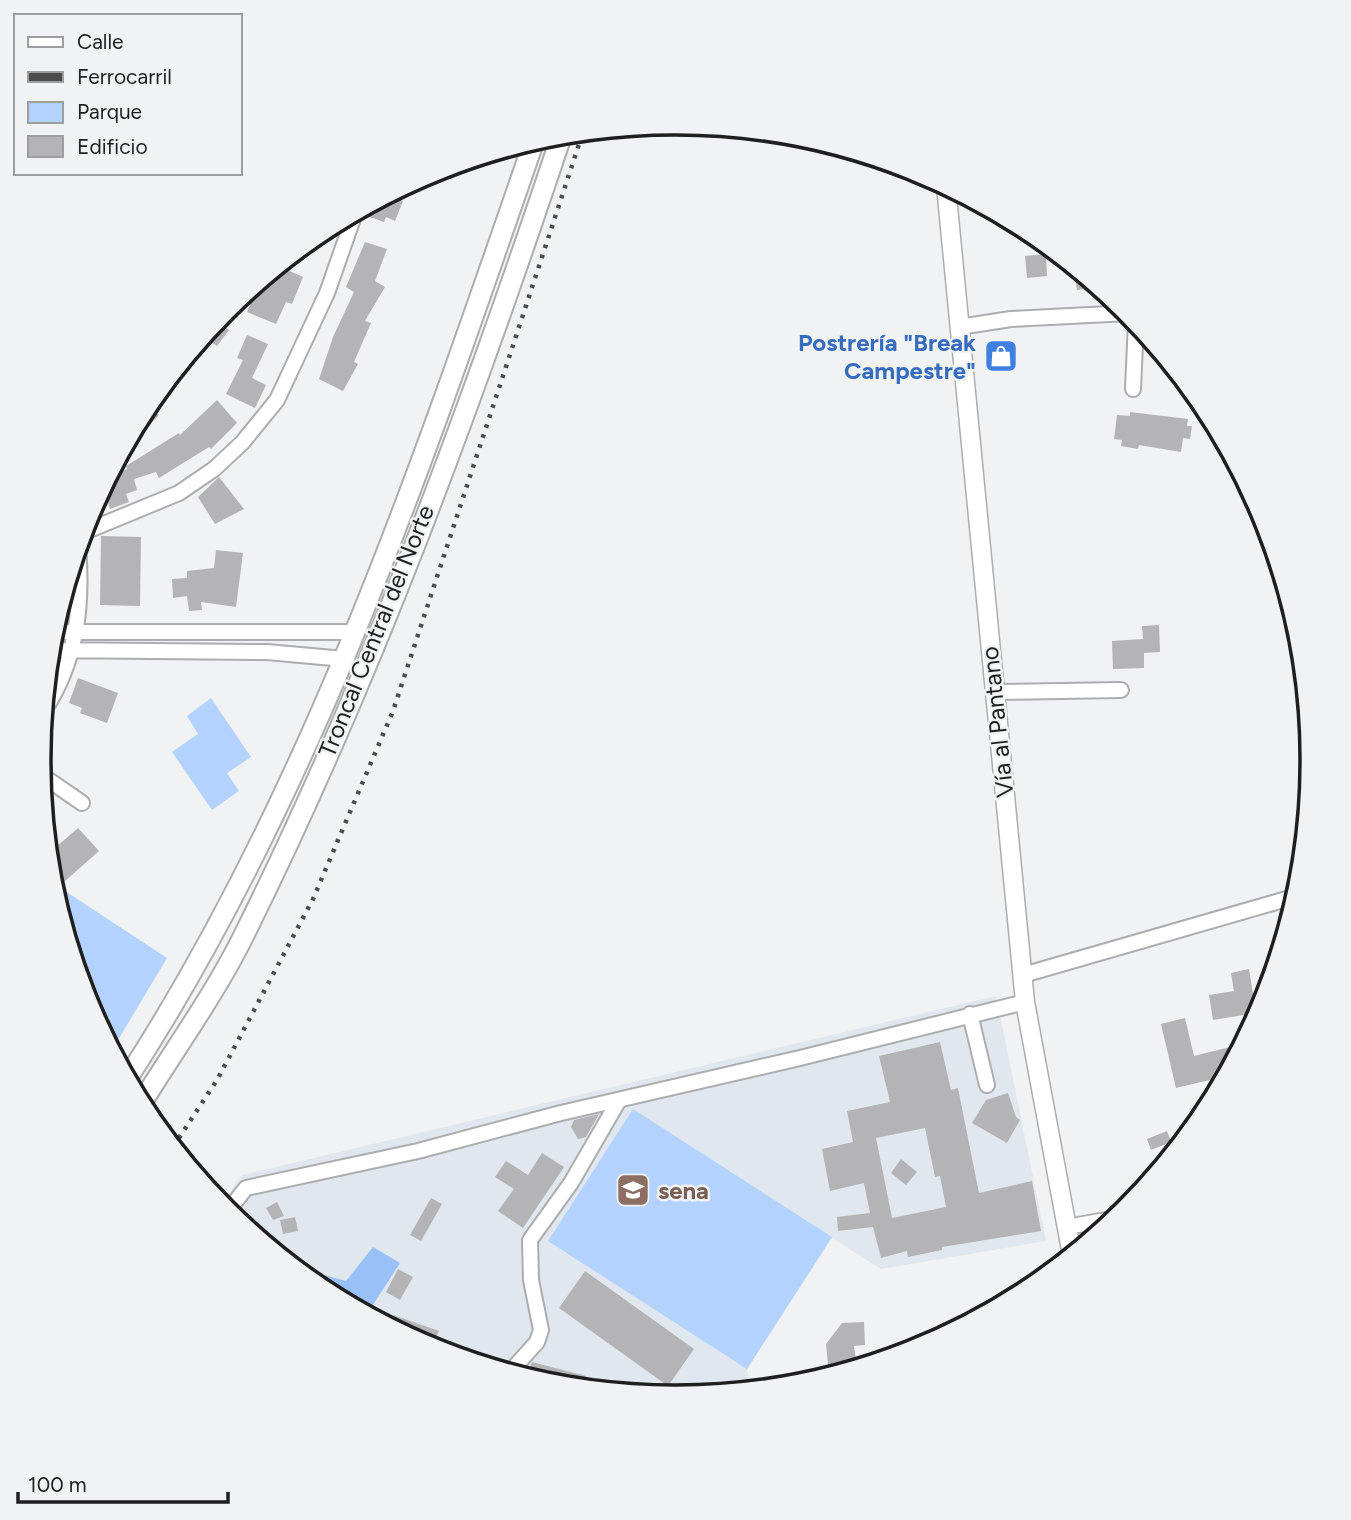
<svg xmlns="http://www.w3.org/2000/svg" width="1351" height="1520" font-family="Figtree,sans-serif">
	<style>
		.built { fill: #e1e7ef }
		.green { fill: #b3d3fe }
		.forest { fill: #99c1f8 }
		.building { fill: #b4b3b5; fill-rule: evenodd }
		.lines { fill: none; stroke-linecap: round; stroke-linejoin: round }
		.minor-casing { stroke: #acadaf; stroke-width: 18 }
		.major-casing { stroke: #acadaf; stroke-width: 21 }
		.highway-casing { stroke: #acadaf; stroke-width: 23 }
		.minor { stroke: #fff; stroke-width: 14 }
		.major { stroke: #fff; stroke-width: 18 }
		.highway { stroke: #fff; stroke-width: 19 }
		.rail { stroke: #4c4c4d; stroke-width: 4.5; stroke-dasharray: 3.5 7; stroke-linecap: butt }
		.labels { text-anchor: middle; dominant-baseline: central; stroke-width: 5; stroke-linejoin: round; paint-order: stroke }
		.shop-label { font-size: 24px; font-weight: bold; fill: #366cbe; stroke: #f0f2f4; text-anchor: end }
		.street-label { font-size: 24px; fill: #1f1f20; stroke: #f0f2f4 }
		.education-label { font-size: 24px; font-weight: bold; fill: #785e54; stroke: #f0f2f4; text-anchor: start }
		.rim { fill: none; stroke: #1f1f20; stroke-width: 3.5 }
	</style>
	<rect width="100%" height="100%" fill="#f0f2f4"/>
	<path class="built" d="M996,996L1046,1241L881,1269L832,1238L747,1369L751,1390L675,1397L551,1385L431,1348L321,1289L221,1205L242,1175Z"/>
	<path class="green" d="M211,698L251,757L227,773L239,791L212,810L172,752L198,734L187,716Z
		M50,881L167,958L112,1050L87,1003Z
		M633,1109L832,1237L747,1369L548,1241Z"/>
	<path class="forest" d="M373,1247L400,1263L367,1314L321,1289L294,1267L346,1281Z"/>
	<path class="building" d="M388,195L403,201L395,221L386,217L384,222L367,216L372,204Z
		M365,242L387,249L375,281L385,287L365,321L371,323L354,362L358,364L343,391L319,379L333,337L354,292L346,287Z
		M1046,254L1047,276L1027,278L1025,256Z
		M278,266L303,277L292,304L286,302L276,324L247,312L260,281Z
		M1083,275L1088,278L1089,288L1077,290L1075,276Z
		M216,321L229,330L217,346L203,336Z
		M247,335L268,344L252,378L266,385L255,408L226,394L243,360L237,358Z
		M217,400L237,423L211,449L209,447L159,478L156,472L134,479L137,490L126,494L129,502L110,509L108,502L92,508L108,477L127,469L126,466L179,433L180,435Z
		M148,404L159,415L127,448L125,446Z
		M1130,412L1188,419L1187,426H1192L1190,439L1183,438L1181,452L1139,445L1138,449L1121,446L1122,440L1114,439L1117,415L1130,416Z
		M219,477L244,509L215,524L198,497Z
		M101,536L141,537L140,606L100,605Z
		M216,550L243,553L236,607L201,602L202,610L189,611L187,596L173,598L172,579L187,578V571L214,568Z
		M1159,625L1160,652L1144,653V668L1113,669L1112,641L1143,639L1142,626Z
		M78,678L118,693L107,723L80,713L82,708L69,703Z
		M78,828L99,851L64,882L49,865L48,854Z
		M1249,969L1256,1013L1213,1020L1209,995L1234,991L1231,973Z
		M1185,1018L1194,1056L1234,1046L1236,1055L1226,1076L1176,1088L1161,1024Z
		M940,1042L951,1090L958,1088L979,1193L1032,1181L1041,1231L942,1247V1250L908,1257L907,1251L881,1258L873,1227L838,1231L837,1217L870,1213L864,1183L830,1191L822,1149L853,1142L847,1111L890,1102L879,1056ZM925,1128L935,1177L940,1176L946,1207L892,1218L876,1138Z
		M1008,1093L1016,1117L1020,1120L1007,1143L972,1123L986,1100Z
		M599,1114L586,1137L578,1139L571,1127L574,1120Z
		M1167,1131L1171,1142L1151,1150L1147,1139Z
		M542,1153L564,1167L523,1228L498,1211L514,1189L495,1177L506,1161L528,1175Z
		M901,1159L917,1172L906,1185L891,1173Z
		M431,1198L442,1204L421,1241L410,1235Z
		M277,1202L284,1216L273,1220L266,1208Z
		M295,1217L298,1231L283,1234L280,1220Z
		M398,1269L413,1277L400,1300L386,1292Z
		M585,1271L694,1349L668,1386L559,1308Z
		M393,1315L439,1331L433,1345L390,1326Z
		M864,1322L865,1345L854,1346L856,1360L828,1365L826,1344L842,1323Z
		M532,1362L586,1376L583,1388L551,1385L526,1377Z"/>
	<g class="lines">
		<defs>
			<path id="minor" d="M959,327L1011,319L1129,313
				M1133,389L1136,321
				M82,533L179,493L214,469L242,443L277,400L327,293L355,213
				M54,632H356
				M49,650L267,652L344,659
				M995,692L1121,690
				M43,712C77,662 83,605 78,547
				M40,774L82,803
				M1023,975L1297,896
				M970,1014L987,1085
				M227,1212L246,1188L418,1151L561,1113L800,1058L1025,1002
				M1067,1227L1117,1218
				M498,1369L511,1371L537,1342L541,1330L531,1280L530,1240L571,1183L619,1100"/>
			<path id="major" d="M946,186L1025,1002L1072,1255"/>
			<path id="highway" d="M127,1079C313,792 423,462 534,141
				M141,1104C176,1047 217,991 246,931C372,677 472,404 562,134"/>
		</defs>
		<use href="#minor" class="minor-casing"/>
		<use href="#major" class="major-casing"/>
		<use href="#highway" class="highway-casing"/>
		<use href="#minor" class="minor"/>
		<use href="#major" class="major"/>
		<use href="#highway" class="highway"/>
		<path class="rail" d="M173,1147L217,1080L313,899L393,711L583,132"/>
	</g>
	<defs>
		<symbol id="shop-square" viewBox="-11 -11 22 22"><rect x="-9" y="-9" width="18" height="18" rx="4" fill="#3f7fe0" stroke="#f0f2f4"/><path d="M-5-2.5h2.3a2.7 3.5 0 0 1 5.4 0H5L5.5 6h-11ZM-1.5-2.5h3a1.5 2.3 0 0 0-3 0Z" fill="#fff"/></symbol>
		<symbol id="university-square" viewBox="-11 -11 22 22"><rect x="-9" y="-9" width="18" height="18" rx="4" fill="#8d6e63" stroke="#f0f2f4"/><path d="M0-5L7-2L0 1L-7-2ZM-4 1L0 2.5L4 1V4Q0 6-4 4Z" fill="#fff"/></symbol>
	</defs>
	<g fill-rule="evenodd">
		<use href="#shop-square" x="982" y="337" width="38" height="38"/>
		<use href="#university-square" x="614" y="1171" width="38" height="38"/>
	</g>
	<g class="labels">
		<g class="shop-label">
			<text x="976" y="342">Postrería "Break<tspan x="976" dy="28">Campestre"</tspan></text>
		</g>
		<g class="street-label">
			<text transform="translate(376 631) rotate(-68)">Troncal Central del Norte</text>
			<text transform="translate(997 722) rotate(-96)">Vía al Pantano</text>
		</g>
		<g class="education-label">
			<text x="658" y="1190">sena</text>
		</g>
	</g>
	<path d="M0 0H1351V1520H0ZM675 135H676A624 624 0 0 1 1300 759V761A624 624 0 0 1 676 1385H675A624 624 0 0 1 51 761V759A624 624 0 0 1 675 135Z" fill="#f0f2f4" fill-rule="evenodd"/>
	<path class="rim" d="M675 135H676A624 624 0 0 1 1300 759V761A624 624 0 0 1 676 1385H675A624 624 0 0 1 51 761V759A624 624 0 0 1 675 135Z"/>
	<rect x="14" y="14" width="228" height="161" fill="#f0f2f4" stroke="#9c9e9f" stroke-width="2"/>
	<rect x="28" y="37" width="35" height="10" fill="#ffffff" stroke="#9c9e9f" stroke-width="2"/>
	<text x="77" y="49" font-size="21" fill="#1f1f20">Calle</text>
	<rect x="28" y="72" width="35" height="10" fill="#4c4c4d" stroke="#9c9e9f" stroke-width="2"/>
	<text x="77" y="84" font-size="21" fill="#1f1f20">Ferrocarril</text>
	<rect x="28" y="102" width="35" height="21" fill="#b3d3fe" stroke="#9c9e9f" stroke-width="2"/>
	<text x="77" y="119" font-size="21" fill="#1f1f20">Parque</text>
	<rect x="28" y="136" width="35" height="21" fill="#b4b3b5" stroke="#9c9e9f" stroke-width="2"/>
	<text x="77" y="154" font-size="21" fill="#1f1f20">Edificio</text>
	<path d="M18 1492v10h210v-10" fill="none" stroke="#1f1f20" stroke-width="3.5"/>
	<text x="28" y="1492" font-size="21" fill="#1f1f20" stroke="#f0f2f4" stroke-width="5" paint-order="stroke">100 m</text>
</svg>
